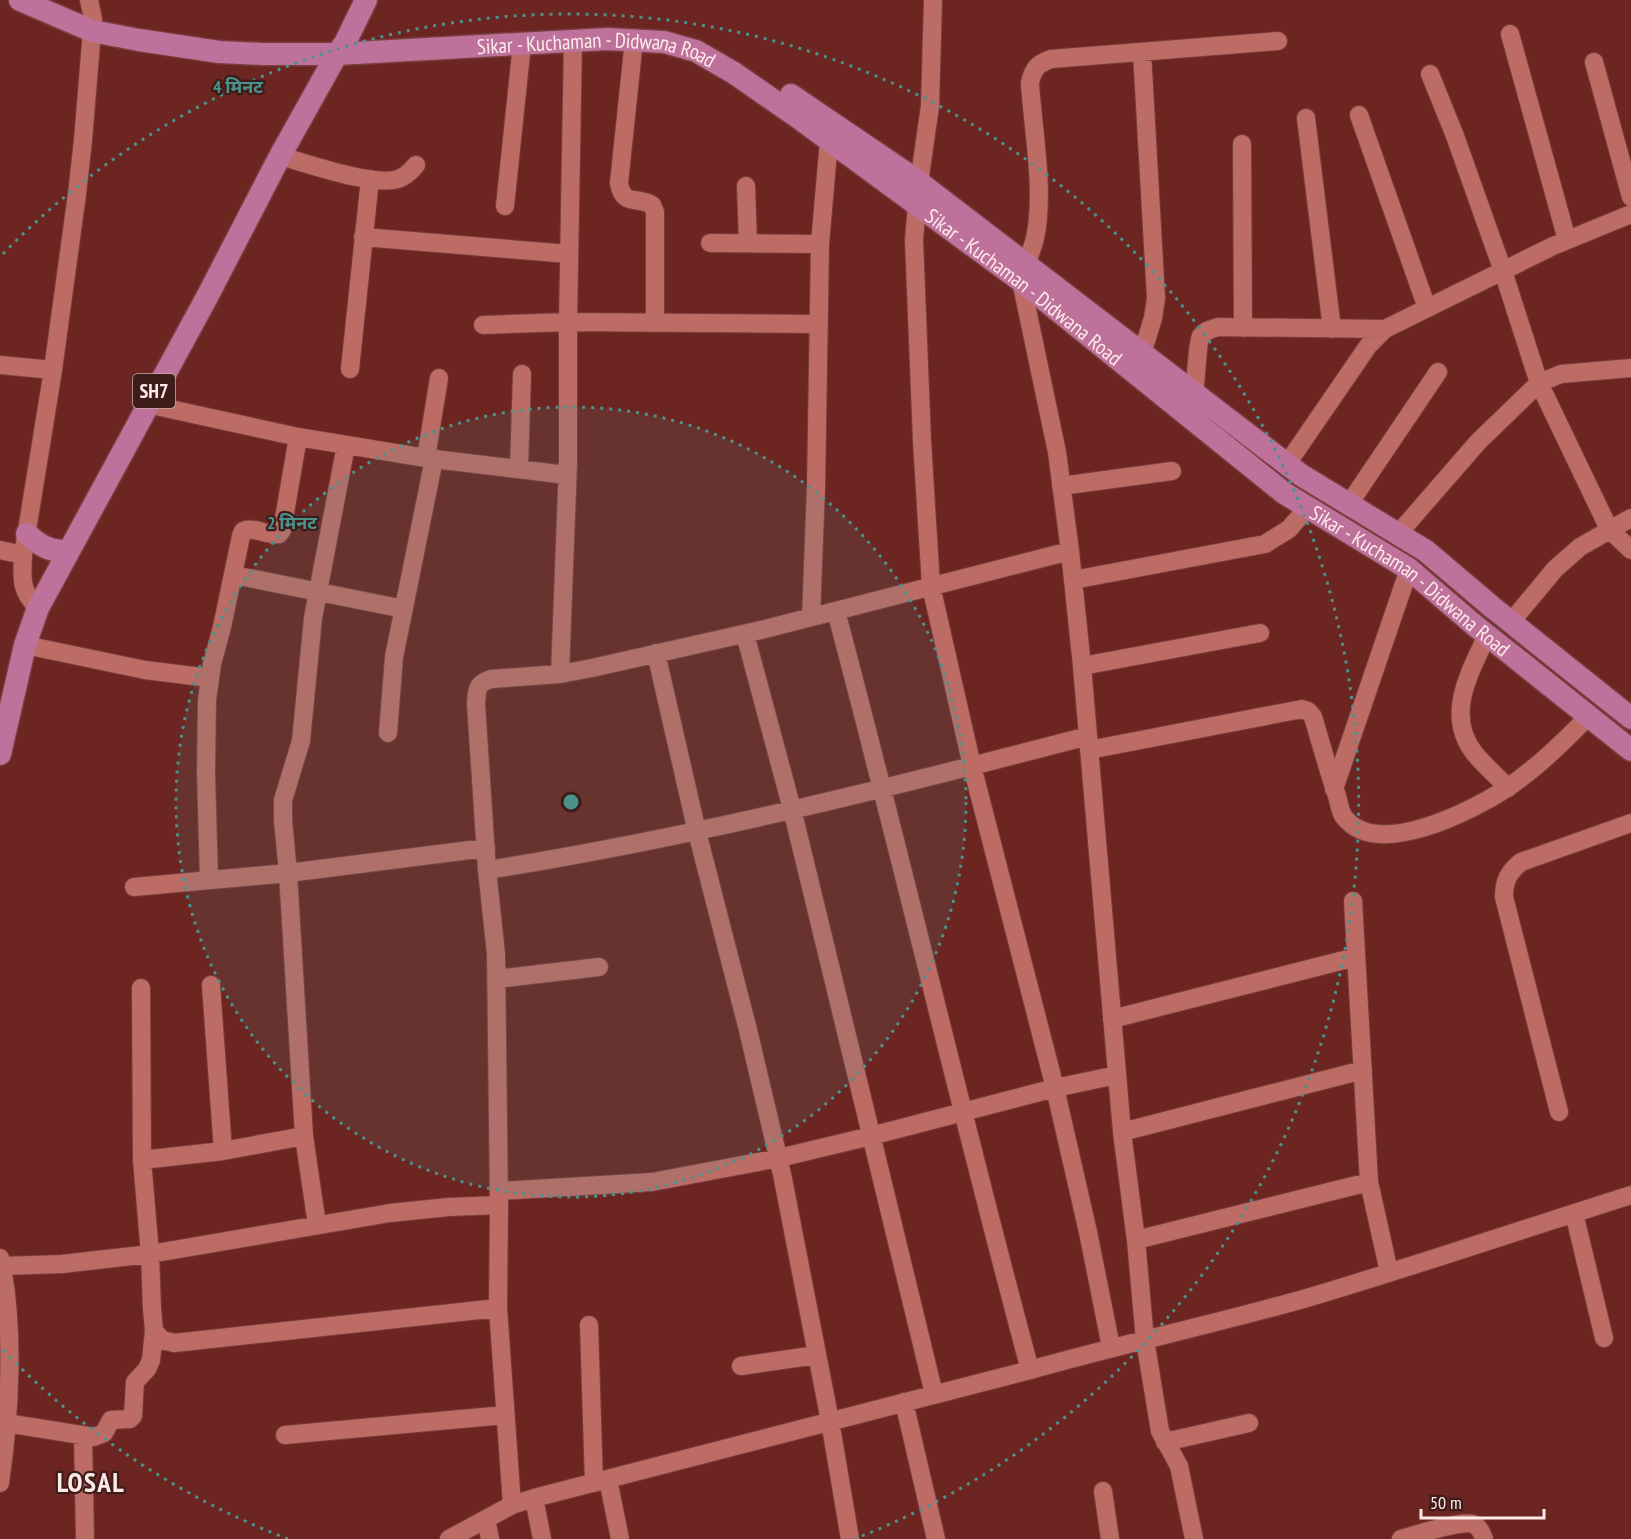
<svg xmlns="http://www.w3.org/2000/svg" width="1631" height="1539" font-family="'PT Sans Narrow','Noto Sans Devanagari',sans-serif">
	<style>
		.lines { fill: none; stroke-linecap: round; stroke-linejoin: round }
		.minor-casing { stroke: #783d3d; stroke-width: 20 }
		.major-casing { stroke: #783d3d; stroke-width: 25 }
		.minor { stroke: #bc6c64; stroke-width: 18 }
		.major { stroke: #be719b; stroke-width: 22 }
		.ring { fill: none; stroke: #4a938c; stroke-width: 3; stroke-dasharray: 3 6 }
		.labels { text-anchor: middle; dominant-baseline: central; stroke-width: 4.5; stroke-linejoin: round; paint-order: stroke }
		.shield { fill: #3d1c19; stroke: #c3acaa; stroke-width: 1.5 }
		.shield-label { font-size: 20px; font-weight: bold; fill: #fdeae8 }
		.street-label { font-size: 21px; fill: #fdeae8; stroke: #3d1c19 }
		.district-label { font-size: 27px; font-weight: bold; letter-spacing: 1.5px; fill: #fdeae8; stroke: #3d1c19 }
		.centre { fill: #4a938c; stroke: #3d1c19; stroke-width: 3 }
		.ring-label { font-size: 18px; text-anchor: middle; font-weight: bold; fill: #4a938c; stroke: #3d1c19; stroke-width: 4.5; stroke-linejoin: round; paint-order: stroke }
	</style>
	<rect width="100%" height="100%" fill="#6d2521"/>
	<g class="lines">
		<defs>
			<path id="minor" d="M1510,34L1567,240
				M634,40L619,183C623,207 637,196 652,205L655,212V322
				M1142,52L1156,298L1153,318L1142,354
				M1594,62L1631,197
				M1430,74L1455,136L1503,271L1539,383L1609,529L1631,550
				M1359,115L1427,308
				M1306,118L1332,329
				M1242,144L1243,328
				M280,156C307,163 373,187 398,179C405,177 411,171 416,165
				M919,183L930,106L933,0
				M746,186L748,243
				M917,204L914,240L922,441L931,586L972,766L1055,1088L1088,1232L1111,1347
				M505,206L522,44
				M363,237L569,254
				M710,243L820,244
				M1026,265C1029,256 1033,247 1035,238C1045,192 1033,131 1030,83C1033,69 1037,64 1051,59L1278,41
				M1021,281L1057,452L1070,551L1082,666L1122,1132L1136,1240L1145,1340L1160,1431L1179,1466L1194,1539
				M483,325L568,322L817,324
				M0,365L53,370
				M350,369L370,179
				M1194,394C1196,383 1197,343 1201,336C1205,330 1212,329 1218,327L1385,329
				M147,404L298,437L426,458L567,475
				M426,458L439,378
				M1287,464L1368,346L1385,329L1553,246L1631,214
				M519,469L522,374
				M1061,486L1172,471
				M1349,504L1438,372
				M1398,534L1478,442L1539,383L1561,374L1631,368
				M0,550L23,555
				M234,575L404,609
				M1073,580L1265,544L1289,529L1308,507
				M38,608C20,591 22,578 23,555L53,370L77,194L83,140L93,19L89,0
				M836,611C903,863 962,1118 1030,1370
				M811,617L816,487L820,244L829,140
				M1511,622L1555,569L1580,547L1631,518
				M745,634L792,809L934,1394
				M1487,635C1470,673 1444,715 1475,754C1485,766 1497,776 1508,788
				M25,645L145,670L210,678
				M656,653L697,832L748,1030L782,1174L830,1421L850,1539
				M1082,666L1260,633
				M560,674L568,464V322L573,40
				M388,733L394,657L434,459
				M1089,750L1302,709L1308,711L1313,717C1321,743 1328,770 1337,796C1339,802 1340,812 1344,817C1377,860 1472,811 1507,788C1537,768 1564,741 1589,716
				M1334,789L1409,569
				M487,870C690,838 889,788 1088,736
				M209,880L206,772L207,700L212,664L222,627L241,536L243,531C255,526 266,536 279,534L282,530L298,437
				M134,887L288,873L486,848
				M1353,901L1369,1182L1389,1272
				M496,979L599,967
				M211,985L223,1151
				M141,988L142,1160L150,1254L152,1309L154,1331L162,1340L174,1343L498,1308
				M1112,1019L1356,957
				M1559,1112L1504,897C1504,880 1509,872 1521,862L1631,823
				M1122,1132L1363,1070
				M142,1160L223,1151L304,1136
				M499,1191L652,1182L779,1158L871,1136L1055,1088L1117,1075
				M1574,1213L1604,1338
				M317,1225L304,1136L288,873L283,820V800L301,741L313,618L346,445
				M1136,1240L1369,1182
				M0,1258C15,1325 10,1414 0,1483
				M2,1266L62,1264L150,1254L390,1213L449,1207L499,1205
				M589,1325L594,1483
				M741,1366L817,1355
				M904,1402L936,1539
				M6,1423L94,1437L104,1433L111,1420L130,1419L133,1416L135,1382L147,1369L151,1360L154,1331
				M285,1435L505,1415
				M83,1436L85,1539
				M1165,1442L1249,1423
				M608,1479L620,1539
				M1103,1491L1110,1539
				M534,1498L542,1539
				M512,1505L498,1308L499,1205L496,954L487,870L476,704C477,690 476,684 491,679L560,674L592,668L761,630L1070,551
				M486,1519L490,1539
				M449,1539L512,1505L534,1498L1030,1370C1122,1344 1215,1324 1307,1298C1415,1266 1523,1229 1631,1195
				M1401,1539C1415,1535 1461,1520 1473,1524C1479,1526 1482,1533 1484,1539"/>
			<g id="major">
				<path id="s1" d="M20,0L92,31L139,40L219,52L263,54H337L607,39L664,42L696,51L734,73L796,116L1021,281L1284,493L1409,569L1473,624L1631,750"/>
				<path d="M791,95L912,177L1301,475L1426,551L1492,607L1631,718"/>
				<path d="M27,534C39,545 50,552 67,551"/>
				<path d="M0,754L25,645L38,608L207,297L280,156L337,54L345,43L366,0"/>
			</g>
		</defs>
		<use href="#minor" class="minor-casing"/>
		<use href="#major" class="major-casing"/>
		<use href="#minor" class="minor"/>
		<use href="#major" class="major"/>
	</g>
	<circle cx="571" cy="802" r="395" fill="#4a938c" fill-opacity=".12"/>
	<g class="ring">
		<circle cx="571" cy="802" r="395"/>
		<path d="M288 1539A789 789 0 0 1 3 1350M3 254A789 789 0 1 1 854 1539"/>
	</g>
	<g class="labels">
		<rect class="shield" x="133" y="374" width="42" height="34" rx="4.5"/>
		<g class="shield-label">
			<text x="154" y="391">SH7</text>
		</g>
		<g class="street-label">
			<text stroke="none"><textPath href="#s1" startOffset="586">Sikar - Kuchaman - Didwana Road</textPath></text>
			<text stroke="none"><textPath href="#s1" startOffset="1090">Sikar - Kuchaman - Didwana Road</textPath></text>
			<text stroke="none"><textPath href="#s1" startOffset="1576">Sikar - Kuchaman - Didwana Road</textPath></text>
		</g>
		<g class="district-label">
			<text x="91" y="1482">LOSAL</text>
		</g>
	</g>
	<circle cx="571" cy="802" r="9" class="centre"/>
	<g class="ring-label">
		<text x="238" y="93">4 मिनट</text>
		<text x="292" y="529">2 मिनट</text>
	</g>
	<path d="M1421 1509v9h123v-9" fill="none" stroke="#fdeae8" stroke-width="3"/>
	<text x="1430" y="1509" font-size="18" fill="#fdeae8" stroke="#3d1c19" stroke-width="4.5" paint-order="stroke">50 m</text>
</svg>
